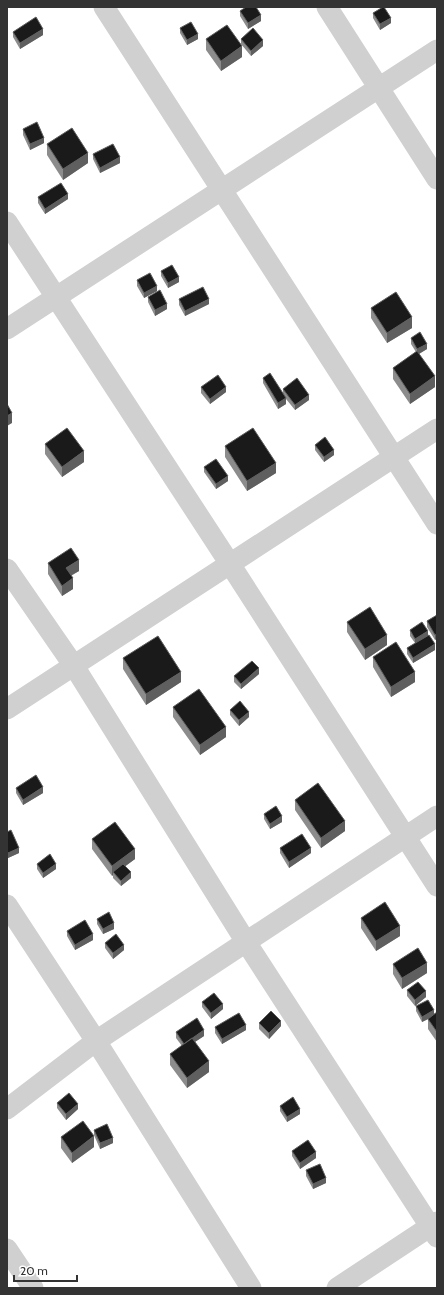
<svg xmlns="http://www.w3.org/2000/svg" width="444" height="1295" font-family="Cabin,sans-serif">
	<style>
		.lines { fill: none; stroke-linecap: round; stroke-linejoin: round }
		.street { stroke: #d0d0d0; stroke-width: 21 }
		.wall { fill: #8c8c8c }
		.shaded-wall { fill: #5f5f5f }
		.building { fill: #1a1a1a; stroke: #5f5f5f }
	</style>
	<rect width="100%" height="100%" fill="#fff"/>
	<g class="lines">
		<path class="street" d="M104,7L437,524
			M327,7L437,179
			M7,222L230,564L437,886
			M7,329L437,50
			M7,569L74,666L246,942L437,1237
			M7,709L437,429
			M7,905L96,1041L251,1288
			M7,1109L96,1041L437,816
			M7,1249L33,1288
			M337,1288L437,1222"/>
	</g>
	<path class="wall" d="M240,11L261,21L248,29L240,16Z
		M373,13L391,23L380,30L373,18Z
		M180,28L198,39L187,45L180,33Z
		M13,32L43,35L20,49L13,37Z
		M206,39L242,57L221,71L206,50Z
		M241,39L263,46L251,56L241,44Z
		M23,129L44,143L30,150L23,135Z
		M47,144L88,163L63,180L47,155Z
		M93,154L120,163L100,173L93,159Z
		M38,197L68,199L45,214L38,203Z
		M161,271L179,282L168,288L161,276Z
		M137,280L157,291L144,298L137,286Z
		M148,297L167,309L155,316L148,302Z
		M179,299L209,304L185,316L179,305Z
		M371,308L412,328L387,343L371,318Z
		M411,338L427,349L419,354L435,387L410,404L393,379V368L416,352L411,344Z
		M263,378L283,393V389L309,400L295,410L286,399V404L278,409L263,383Z
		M201,387L226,392L210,404L201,393Z
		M45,444L84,462L62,477L45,454Z
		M315,445L334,455L324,462L315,450Z
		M225,446L276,473L247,491L225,457Z
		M204,467L228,481L216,489L204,472Z
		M48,563L79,571L71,576L73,589L62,596L48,574Z
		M437,615L435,640L427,627V621Z
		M347,622L387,645L365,660L347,632Z
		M410,630L428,635L435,650L413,663L407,654V648L415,643L410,636Z
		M373,657L415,682L391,697L373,667Z
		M123,658L181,682L146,705L123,669Z
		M259,674L241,689L234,682V676Z
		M173,707L226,737L200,755L173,717Z
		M230,710L249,717L239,726L230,715Z
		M16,788L43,793L23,805L16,793Z
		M295,800L345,831L321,848L295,810Z
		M264,814L282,822L270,829L264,819Z
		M7,832L19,853L8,858L7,856Z
		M92,839L135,859L125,866L131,878L121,886L113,878V875L112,876L92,849Z
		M280,848L311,853L289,868L280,853Z
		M37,864L56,869L43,878L37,869Z
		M361,918L400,936L376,951L361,928Z
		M97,919L114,929L103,934L97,924Z
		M67,931L93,940L75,950L67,936Z
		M105,943L124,950L113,959L105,948Z
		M393,964L427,973L402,989L393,974Z
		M407,990L426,997L415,1006L407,996Z
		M202,1002L223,1009L211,1019L202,1007Z
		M416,1006L434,1014L437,1012V1042L428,1029V1019L422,1022L416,1011Z
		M259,1023L281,1026L269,1039L259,1029Z
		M215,1027L246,1030L222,1044L215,1033Z
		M176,1032L204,1036L195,1042L209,1072L187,1088L170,1065V1054L182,1046L176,1038Z
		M57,1103L78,1109L66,1120L57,1108Z
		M280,1106L300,1114L287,1122L280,1111Z
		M94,1130L113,1143L100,1149L94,1135Z
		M61,1137L94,1147L72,1163L61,1148Z
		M292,1151L316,1158L300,1169L292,1156Z
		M306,1170L326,1183L313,1189L306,1176Z"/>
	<path class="shaded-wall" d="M261,15V21L248,29V23Z
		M391,18V23L380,30V24Z
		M43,29V35L20,49V43Z
		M198,34V39L187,45V40Z
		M263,40V46L251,56V51Z
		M242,46V57L221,71V61Z
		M44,138V143L30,150V144Z
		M88,153V163L63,180V169Z
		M120,157V163L100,173V168Z
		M68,194V199L45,214V209Z
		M179,277V282L168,288V283Z
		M157,286V291L144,298V293Z
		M209,299V304L185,316V311Z
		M167,304V309L155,316V310Z
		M412,317V328L387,343V333Z
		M427,344V349L417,355V349Z
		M435,376V387L410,404V394Z
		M226,387V392L210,404V399Z
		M309,395V400L295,410V405Z
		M286,398V404L278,409V403Z
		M12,413V423L7,426V416Z
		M334,450V455L324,462V457Z
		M84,451V462L62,477V467Z
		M276,463V473L247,491V481Z
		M228,476V481L216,489V484Z
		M79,560V571L66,578V568Z
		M73,578V589L62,596V586Z
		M428,631V637L415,644V639Z
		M437,634V639L435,640V635Z
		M387,635V645L365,660V649Z
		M435,644V650L413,663V658Z
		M259,668V674L241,689V684Z
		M181,672V682L146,705V694Z
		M415,672V682L391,697V687Z
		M249,712V717L239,726V720Z
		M226,727V737L200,755V745Z
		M43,787V793L23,805V800Z
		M282,816V822L270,829V824Z
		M345,821V831L321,848V838Z
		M19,848V853L8,858V853Z
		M311,848V853L289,868V862Z
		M135,849V859L115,874L113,872V875L112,876V866Z
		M56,864V869L43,878V873Z
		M131,872V878L121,886V881Z
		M114,923V929L103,934V929Z
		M400,926V936L376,951V941Z
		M93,934V940L75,950V945Z
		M124,945V950L113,959V953Z
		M427,963V973L402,989V978Z
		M426,991V997L415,1006V1000Z
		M223,1004V1009L211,1019V1013Z
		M434,1010V1016L422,1022V1017Z
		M281,1021V1026L269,1039V1033Z
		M246,1025V1030L222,1044V1039Z
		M204,1030V1036L184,1049V1044Z
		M209,1061V1072L187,1088V1078Z
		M78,1104V1109L66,1120V1114Z
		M300,1109V1114L287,1122V1117Z
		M94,1136V1147L72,1163V1153Z
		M113,1138V1143L100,1149V1143Z
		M316,1152V1158L300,1169V1163Z
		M326,1178V1183L313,1189V1184Z"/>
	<path class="building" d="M246,7H256L261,15L248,23L240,11Z
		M383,7H384L391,18L380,24L373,13Z
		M36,17L43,29L20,43L13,32Z
		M191,22L198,34L187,40L180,28Z
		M227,25L242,46L221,61L206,39Z
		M253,28L263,40L251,51L241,39Z
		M37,122L44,138L30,144L23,129Z
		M72,128L88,153L63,169L47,144Z
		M113,144L120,157L100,168L93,154Z
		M61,183L68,194L45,209L38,197Z
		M172,265L179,277L168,283L161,271Z
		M150,273L157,286L144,293L137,280Z
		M203,287L209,299L185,311L179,299Z
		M160,290L167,304L155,310L148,297Z
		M396,292L412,317L387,333L371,308Z
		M420,332L427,344L417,349L411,338Z
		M417,351L435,376L410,394L393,368Z
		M270,373L286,398L278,403L263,378Z
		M218,375L226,387L210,399L201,387Z
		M297,378L309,395L295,405L283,389Z
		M7,404L12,413L7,416Z
		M67,428L84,451L62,467L45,444Z
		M253,428L276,463L247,481L225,446Z
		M325,437L334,450L324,457L315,445Z
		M216,459L228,476L216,484L204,467Z
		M71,548L79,560L66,568L73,578L62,586L48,563Z
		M370,607L387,635L365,649L347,622Z
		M437,615V634L435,635L427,621Z
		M422,622L428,631L415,639L410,630Z
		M429,635L435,644L413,658L407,648Z
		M158,636L181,672L146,694L123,658Z
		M396,642L415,672L391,687L373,657Z
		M252,661L259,668L241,684L234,676Z
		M199,689L226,727L200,745L173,707Z
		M240,701L249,712L239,720L230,710Z
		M36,775L43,787L23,800L16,788Z
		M318,783L345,821L321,838L295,800Z
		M276,806L282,816L270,824L264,814Z
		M115,822L135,849L112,866L92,839Z
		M11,830L19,848L8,853L7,850V832Z
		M302,834L311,848L289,862L280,848Z
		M50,854L56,864L43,873L37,864Z
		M123,864L131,872L121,881L113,872Z
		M385,902L400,926L376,941L361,918Z
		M109,912L114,923L103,929L97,919Z
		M85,920L93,934L75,945L67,931Z
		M116,934L124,945L113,953L105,943Z
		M418,948L427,963L402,978L393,964Z
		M418,982L426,991L415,1000L407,990Z
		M214,993L223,1004L211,1013L202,1002Z
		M428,1000L434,1010L422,1017L416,1006Z
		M271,1011L281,1021L269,1033L259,1023Z
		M437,1012V1032L428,1019Z
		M239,1013L246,1025L222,1039L215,1027Z
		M197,1018L204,1030L184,1044L176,1032Z
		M192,1038L209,1061L187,1078L170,1054Z
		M69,1093L78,1104L66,1114L57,1103Z
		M293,1097L300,1109L287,1117L280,1106Z
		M83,1121L94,1136L72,1153L61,1137Z
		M107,1124L113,1138L100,1143L94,1130Z
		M308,1140L316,1152L300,1163L292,1151Z
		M320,1164L326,1178L313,1184L306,1170Z"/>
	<rect width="444" height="1295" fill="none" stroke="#333333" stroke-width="16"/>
	<path d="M14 1275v6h63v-6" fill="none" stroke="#333333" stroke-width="2"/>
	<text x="20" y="1275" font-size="12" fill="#333333" stroke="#ffffff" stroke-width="3" paint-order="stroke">20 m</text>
</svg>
